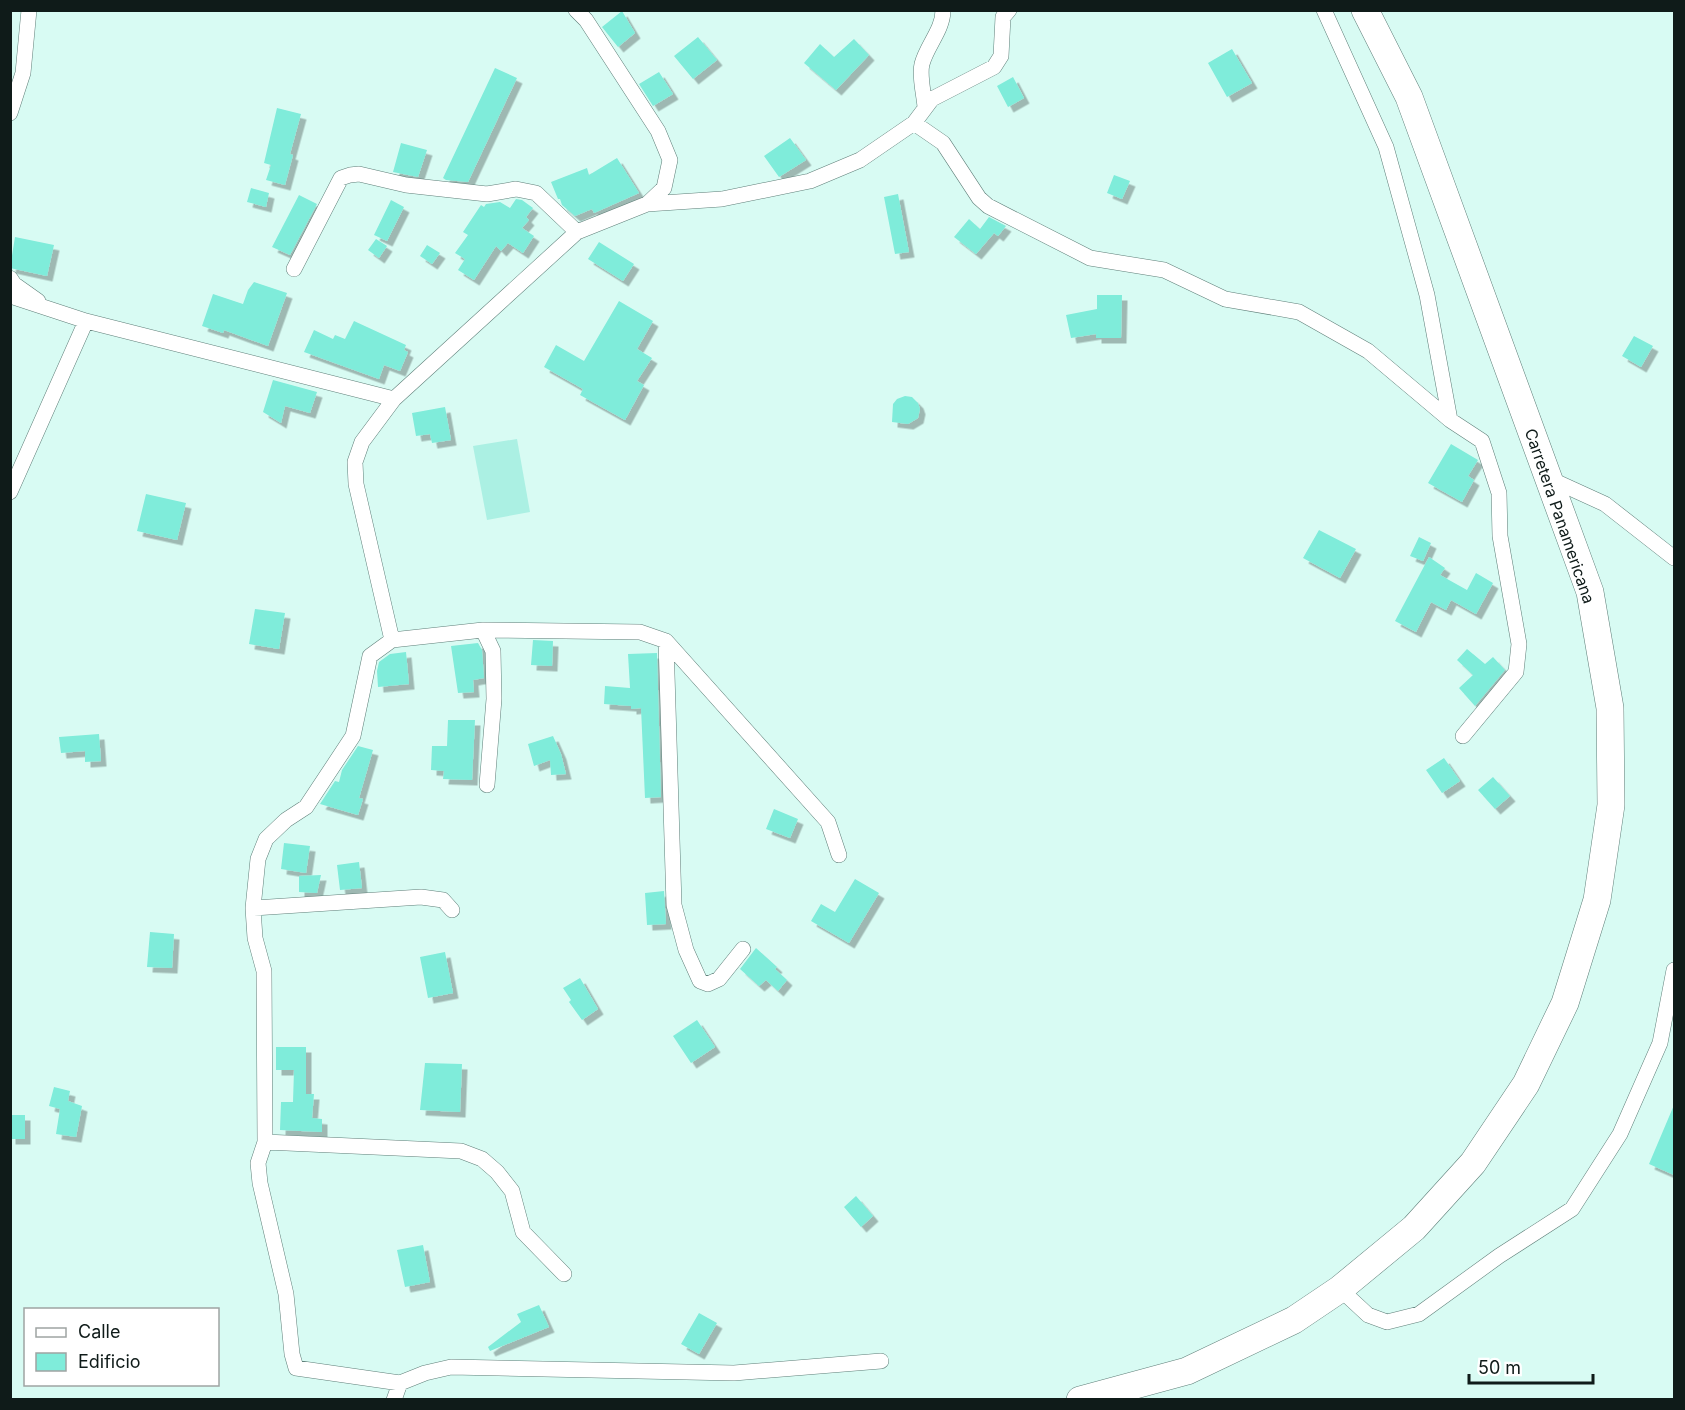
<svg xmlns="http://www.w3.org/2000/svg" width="1685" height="1410" font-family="Inter,sans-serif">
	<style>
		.green { fill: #abf0e3 }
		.building { fill: #7fecda; filter: url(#shadow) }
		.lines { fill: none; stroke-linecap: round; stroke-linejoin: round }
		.street-casing { stroke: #5f7f79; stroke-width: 16 }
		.highway-casing { stroke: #5f7f79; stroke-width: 28 }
		.street { stroke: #fff; stroke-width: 15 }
		.highway { stroke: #fff; stroke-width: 27 }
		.labels { text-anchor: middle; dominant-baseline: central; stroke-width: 5; stroke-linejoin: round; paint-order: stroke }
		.street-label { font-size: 16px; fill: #0f1b19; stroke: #fff }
	</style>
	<defs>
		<filter id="shadow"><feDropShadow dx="5.5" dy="5.5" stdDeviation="0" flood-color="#0004"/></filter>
	</defs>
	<rect width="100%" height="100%" fill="#d8fbf3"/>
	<path class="green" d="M517,439L530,512L487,520L473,446Z"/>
	<path class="building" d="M622,11L635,33L618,47L602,27Z
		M698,37L717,60L693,79L674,56Z
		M854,39L869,55L836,90L804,63L820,44L834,57Z
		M1232,49L1252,83L1227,97L1208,63Z
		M495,68L517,78L468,182L446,180L443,178Z
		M659,72L673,94L653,106L639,84Z
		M1013,77L1024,98L1008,107L997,86Z
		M277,108L301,114L290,154L293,155L285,185L266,180L271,165L264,163Z
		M790,138L806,160L779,177L764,156Z
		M401,143L427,150L418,177L393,172Z
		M617,158L639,193L594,213L592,209L575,216L562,205L560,199H558L551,182L587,168L589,175Z
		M1114,175L1130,181L1122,199L1107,193Z
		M251,188L269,193L266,207L247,202Z
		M898,194L909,252L895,254L884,197Z
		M299,195L317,204L290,255L272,247Z
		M516,199L522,200L533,208L526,217L529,220L522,228L534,236L523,253L508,243L501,251L496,246L474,280L458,270L465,259L455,253L468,235L463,232L481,205L484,207L486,204L500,202L510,208Z
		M391,200L404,207L387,241L374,235Z
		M989,217L1006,226L998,236L994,233L976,254L954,237L969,219L980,229Z
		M15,237L54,245L47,276L10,268Z
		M376,239L387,246L379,258L368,250Z
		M599,242L634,264L623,281L588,259Z
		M427,245L440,253L432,264L420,256Z
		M254,282L287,293L268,346L224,330L223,333L202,326L213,294L243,304L248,290Z
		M1097,295H1122L1121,338H1096V334L1071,338L1066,315L1097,309Z
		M619,301L653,321L637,349L652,358L637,381L644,385L625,420L580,395L583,389L544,367L556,345L584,361Z
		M354,321L406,345L404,350L408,352L400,371L384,365L379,379L304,352L314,330L333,339L335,335L345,339Z
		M1634,336L1653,346L1641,367L1622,356Z
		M273,380L317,392L310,413L285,406L281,423L263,412Z
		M905,396L912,397L918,403L920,409L918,418L908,424L892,422L893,404L897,399Z
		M445,407L451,440L432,443L430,434L416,436L412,413Z
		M1451,444L1478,460L1468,476L1474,480L1462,502L1428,483Z
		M146,494L186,503L177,540L137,531Z
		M1319,530L1356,549L1340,578L1303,558Z
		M1419,537L1431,543L1423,561L1410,556Z
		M1429,557L1445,568L1440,575L1467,590L1476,573L1493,583L1476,614L1451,600L1446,610L1431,602L1416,632L1395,621Z
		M255,609L285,613L279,649L249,644Z
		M533,640L553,641L552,666L531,665Z
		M478,643L482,650L484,678L473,680L474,692L458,693L451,646Z
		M1467,649L1485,664L1493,657L1505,670L1475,706L1459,688L1473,675L1457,660Z
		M406,652L409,684L378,687L377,671L379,662L390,654Z
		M657,653L661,797L645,798L641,708L631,709V706L604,704L605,686L630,688L628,654Z
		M448,720H475L472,780L443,779L444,771L431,770L432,746H447Z
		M99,734L101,761L85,762V751L61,753L59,737Z
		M553,736L561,754L566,774L551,775L550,760L534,766L528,744Z
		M358,746L373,750L359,798L363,799L358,815L320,804L335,781L339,782L342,770Z
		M1444,758L1460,781L1442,793L1426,770Z
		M1493,777L1510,796L1495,809L1478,790Z
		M774,809L798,819L790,838L766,829Z
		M284,843L310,846L306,873L281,869Z
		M359,862L362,888L340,890L337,865Z
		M321,875L317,893L299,892V876Z
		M855,879L879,893L849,943L811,921L821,904L835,912Z
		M664,891L666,924L647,925L645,893Z
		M150,932L174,934L172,968L147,967Z
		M756,948L777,967L775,969L787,980L778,991L766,980L759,986L740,969Z
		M445,952L453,993L428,998L420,957Z
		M580,978L598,1009L582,1020L569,1002L571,1000L563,988Z
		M697,1020L715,1047L691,1063L673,1036Z
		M276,1047H306V1094H314L312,1118L322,1119V1132L280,1130L281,1102H293L294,1070H276Z
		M425,1063L462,1064L460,1112L420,1110Z
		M54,1087L70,1091L68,1101L82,1106L76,1137L56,1134L60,1109L49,1106Z
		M1674,1105V1175L1649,1164Z
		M10,1115H25V1139H10Z
		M856,1196L873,1216L861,1227L844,1207Z
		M423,1245L430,1282L405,1287L397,1250Z
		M539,1305L549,1327L490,1351L488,1347L521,1322L517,1314Z
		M699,1313L717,1323L699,1354L681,1344Z"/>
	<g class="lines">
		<defs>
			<path id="street" d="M576,10L586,20L658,131L670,160L664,188L647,204
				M1324,10L1386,147L1427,295L1450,420
				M925,107C924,94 919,76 922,64C927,45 943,30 943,10
				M10,113L23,73L29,10
				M914,123L943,143L979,198L988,206L1090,258L1164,270L1225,299L1299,312L1368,351L1450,420L1482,441L1499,493L1500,536L1519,644L1516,672L1463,736
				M294,269L341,178L350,175L359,174L406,185L487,194L516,189L536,193L577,232
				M10,278L14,284L38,301
				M10,296L86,321L394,399
				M1548,478L1605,504L1674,558
				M10,492L86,321
				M483,630L493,651L494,699L487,785
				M392,640L356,484L355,462L362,442L394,399L577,232L647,204L722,199L810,181L860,160L914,123L932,99L994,67L1001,56L1003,17L1009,10
				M666,641L674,905L686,950L700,981L708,984L719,979L743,949
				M839,855L828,822L666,641L640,632L483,630L392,640L370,656L353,736L306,807L286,820L266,839L258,859L253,908L255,938L264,971L265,1142L258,1163L260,1183L286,1294L292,1354L296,1368L400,1383L425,1373L451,1367L734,1373L881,1361
				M253,908L421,897L443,900L452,910
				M265,1142L461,1151L482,1159L497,1172L512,1191L523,1232L564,1274
				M1340,1289L1368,1315L1387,1322L1419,1314L1499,1256L1572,1209L1620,1134L1660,1043L1674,970
				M394,1400L400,1383"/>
			<path id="highway" d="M1080,1400L1187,1371L1294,1320L1340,1289L1414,1228L1473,1163L1526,1084L1565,1003L1597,900L1611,805L1610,708L1590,592L1409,97L1365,10"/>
		</defs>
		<use href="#street" class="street-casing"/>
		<use href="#highway" class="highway-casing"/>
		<use href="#street" class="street"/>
		<use href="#highway" class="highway"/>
	</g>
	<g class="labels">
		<g class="street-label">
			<text transform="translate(1560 516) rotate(71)">Carretera Panamericana</text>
		</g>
	</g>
	<rect width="1685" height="1410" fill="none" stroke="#0f1b19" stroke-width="24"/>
	<rect x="24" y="1308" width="195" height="78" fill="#ffffff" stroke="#9fa4a3" stroke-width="1.5"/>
	<rect x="36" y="1328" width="30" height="9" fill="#ffffff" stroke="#9fa4a3" stroke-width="1.5"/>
	<text x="78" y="1338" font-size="18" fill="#0f1b19">Calle</text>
	<rect x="36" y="1353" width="30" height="18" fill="#7fecda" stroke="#9fa4a3" stroke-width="1.5"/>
	<text x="78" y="1368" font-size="18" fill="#0f1b19">Edificio</text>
	<path d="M1469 1374v9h124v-9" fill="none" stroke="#0f1b19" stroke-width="3"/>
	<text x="1478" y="1374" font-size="18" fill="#0f1b19" stroke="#ffffff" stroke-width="4.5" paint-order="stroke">50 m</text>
</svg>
